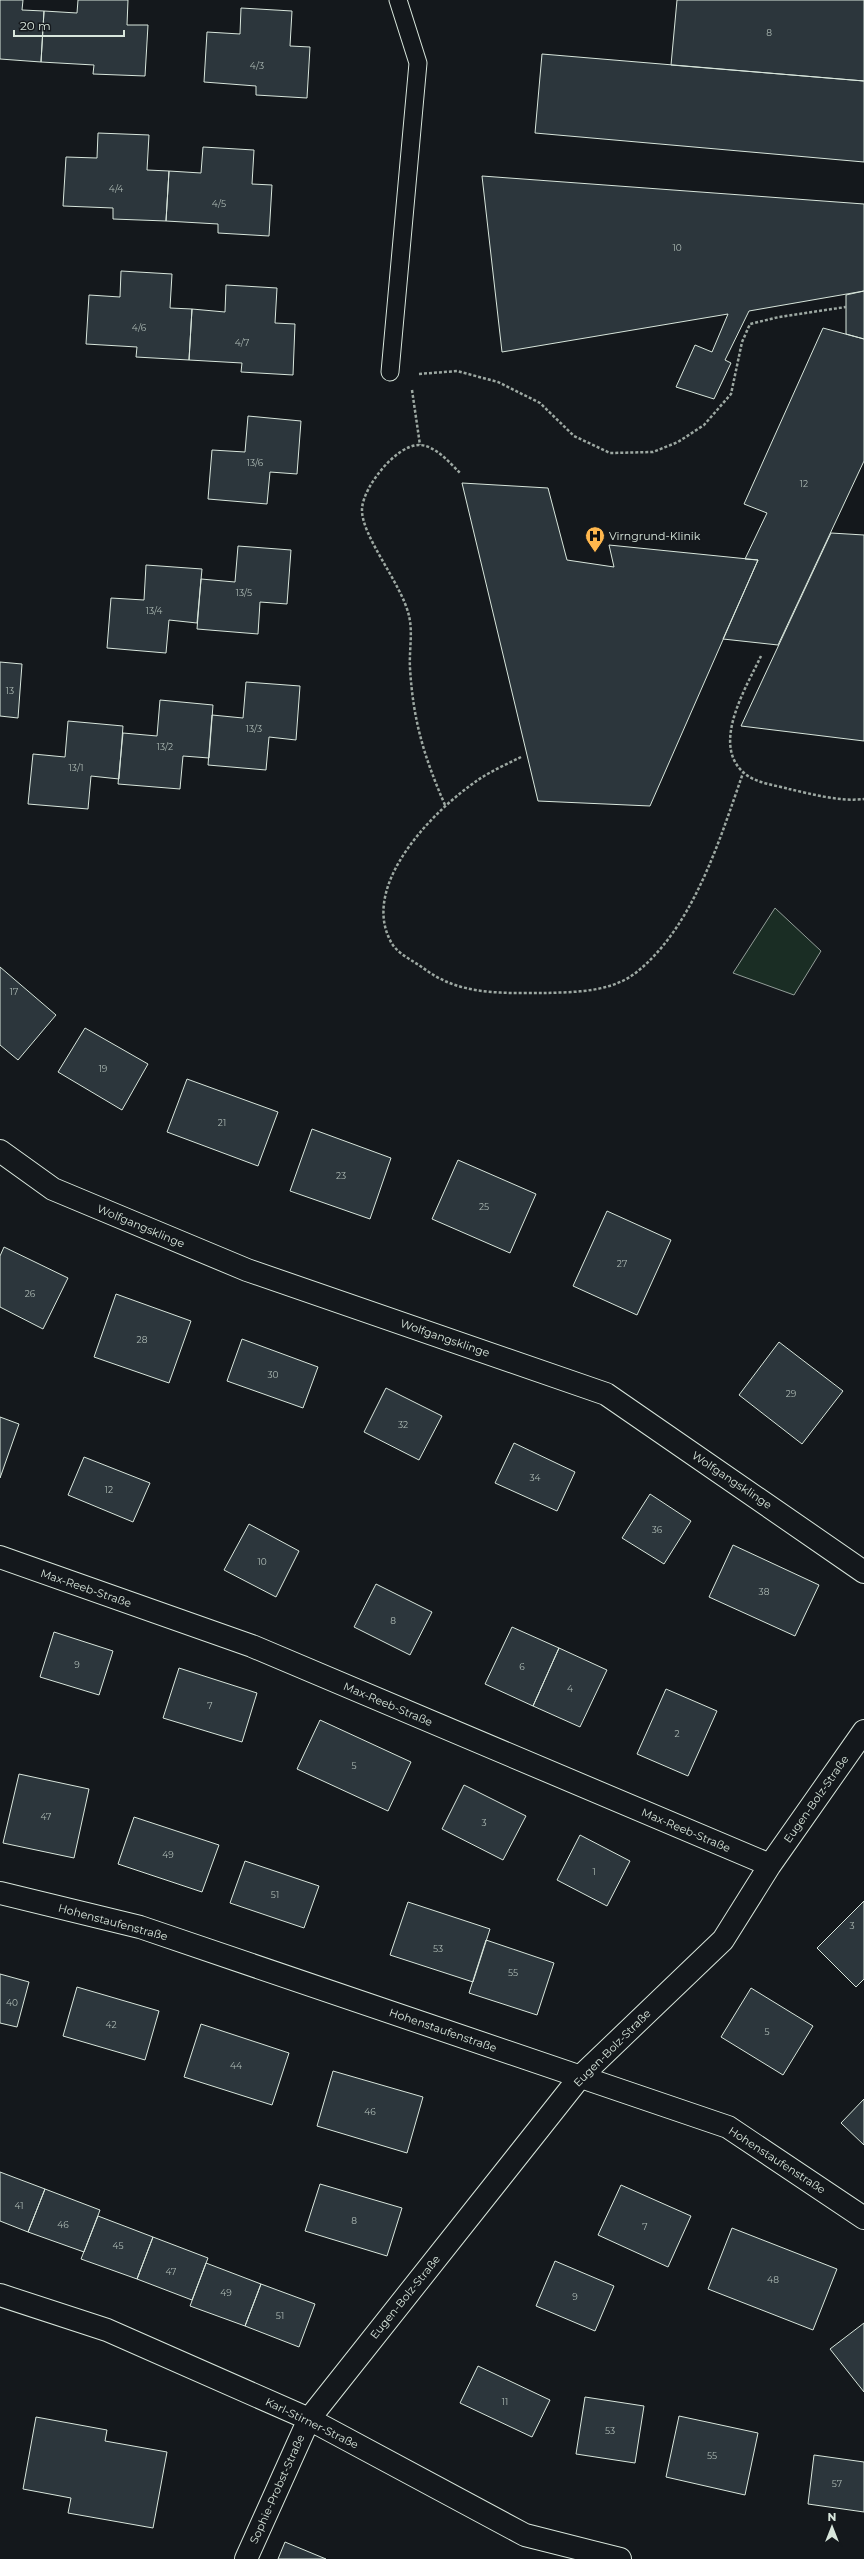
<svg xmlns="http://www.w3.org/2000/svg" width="864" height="2559" font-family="Montserrat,sans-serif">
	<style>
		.green { fill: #1a2d24; stroke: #939e99 }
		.building { fill: #2c363c; stroke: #d8e6dc }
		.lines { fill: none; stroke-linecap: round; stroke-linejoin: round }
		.lane-casing { stroke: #d8e6dc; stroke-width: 19 }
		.street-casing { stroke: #d8e6dc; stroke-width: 24 }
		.path { stroke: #9da8a2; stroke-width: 2.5; stroke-dasharray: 3 2; stroke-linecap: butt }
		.lane { stroke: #14181c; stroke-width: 17 }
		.street { stroke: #14181c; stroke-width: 22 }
		.labels { text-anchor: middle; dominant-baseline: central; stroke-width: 3; stroke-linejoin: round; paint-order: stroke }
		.number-label { font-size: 9px; fill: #adbab4 }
		.poi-label { font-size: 11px; fill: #d8e6dc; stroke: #14181c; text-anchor: start }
		.street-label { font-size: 11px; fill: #d8e6dc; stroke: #14181c }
	</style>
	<rect width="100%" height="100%" fill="#14181c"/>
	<path class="green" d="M775,908L821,951L794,995L733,973Z"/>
	<path class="building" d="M0,0H23L22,10L44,11L41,62L0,59Z
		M78,0H128L127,25H148L145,76L93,74L94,65L41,62L44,11L77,13Z
		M677,0H864V81L671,65Z
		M241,8L292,11L290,46L310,47L307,98L256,95V86L204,82L207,32L240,34Z
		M542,54L864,81V162L535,133Z
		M98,133L149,135L147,170L169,171L166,221L113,219V208L63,206L66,157L97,158Z
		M203,147L254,150L252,184L272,185L269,236L218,233V224L166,221L169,171L201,173Z
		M482,176L864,204V291L749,311L725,360L731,363L714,399L676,387L695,345L712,352L728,314L502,352Z
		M121,271L172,274L170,308L192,309L189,360L136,357L137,347L86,344L89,295L120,297Z
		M226,285L277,288L275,323L295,324L293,375L241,372L242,363L189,360L192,309L225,312Z
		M864,291V339L846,334V295Z
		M823,328L864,339V461L778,645L723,639L758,560L745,559L767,513L744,504Z
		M248,416L301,421L297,474L270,472L267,504L208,499L212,450L245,452Z
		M462,483L548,488L567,560L614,567L609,545L758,560L650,806L538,801Z
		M831,533L864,535V741L741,726Z
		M238,546L291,550L287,604L260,602L258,634L197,629L201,579L235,582Z
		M146,565L202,569L197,623L169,620L166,653L107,648L111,598L144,600Z
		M0,662L22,664L18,718L0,716Z
		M246,682L300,686L296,740L269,737L266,770L208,765L212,715L243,718Z
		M160,700L213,705L209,758L183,756L180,789L118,784L123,733L157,736Z
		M68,721L123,726L119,779L91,776L88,809L28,804L33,754L65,757Z
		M0,967L56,1015L18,1060L0,1045Z
		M85,1028L148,1064L122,1110L58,1072Z
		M187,1079L278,1112L258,1166L167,1132Z
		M312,1129L391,1158L370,1219L290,1191Z
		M458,1160L536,1194L510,1253L432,1219Z
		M607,1211L671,1240L637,1315L573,1286Z
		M4,1247L68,1278L43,1329L0,1307V1256Z
		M116,1294L191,1321L169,1383L94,1357Z
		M242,1339L318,1367L303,1408L227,1381Z
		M779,1342L843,1391L802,1444L739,1395Z
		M386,1388L442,1416L419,1460L364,1432Z
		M0,1417L19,1424L0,1478Z
		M514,1443L575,1472L557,1511L495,1483Z
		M84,1457L150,1483L133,1522L68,1495Z
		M650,1494L691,1521L664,1564L622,1538Z
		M249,1524L299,1551L276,1597L224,1570Z
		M733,1545L819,1585L795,1636L709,1597Z
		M376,1584L432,1612L410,1655L354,1627Z
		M512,1627L559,1648L533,1706L485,1684Z
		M54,1632L113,1651L99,1695L40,1677Z
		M559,1648L607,1670L580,1727L533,1706Z
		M179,1668L257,1693L242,1742L163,1718Z
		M666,1689L717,1711L688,1776L637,1754Z
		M320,1720L411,1762L388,1811L297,1769Z
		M19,1774L89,1789L74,1858L3,1843Z
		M464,1785L526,1816L503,1860L442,1829Z
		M134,1817L219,1845L202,1892L118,1864Z
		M580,1835L630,1861L607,1906L557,1880Z
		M245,1861L319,1886L304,1928L230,1903Z
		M864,1901V1979L856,1987L817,1948Z
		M408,1902L490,1929L473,1982L390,1955Z
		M486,1940L554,1963L537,2015L469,1993Z
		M0,1974L29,1982L17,2027L0,2023Z
		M77,1987L159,2011L145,2060L63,2036Z
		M751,1988L813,2026L783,2075L721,2037Z
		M201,2024L289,2053L272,2105L184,2077Z
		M333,2071L423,2097L407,2153L317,2126Z
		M864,2099V2145L841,2123Z
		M0,2172L45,2189L28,2232L0,2221Z
		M320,2184L402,2208L387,2256L305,2231Z
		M621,2185L691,2216L668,2267L598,2235Z
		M45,2189L100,2210L84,2252L28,2232Z
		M98,2216L153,2237L137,2279L81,2259Z
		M732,2228L837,2269L813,2330L708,2289Z
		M153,2237L208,2258L192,2300L137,2279Z
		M555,2261L614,2286L595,2331L536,2306Z
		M206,2263L261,2284L245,2326L190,2306Z
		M261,2284L315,2304L299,2347L245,2326Z
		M864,2323V2392L830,2349Z
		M478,2366L550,2400L532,2437L460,2403Z
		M585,2397L644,2406L635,2463L576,2454Z
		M679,2416L758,2433L745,2495L666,2477Z
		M36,2417L107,2430L105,2441L167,2452L153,2528L68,2513L71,2498L23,2489Z
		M814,2455L864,2462V2512L808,2504Z
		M285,2542L326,2559H278Z"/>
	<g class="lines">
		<defs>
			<path id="lane" d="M390,372L418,63L398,0"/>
			<path id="street" d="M0,1151L53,1189L247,1270L606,1394L864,1572
				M0,1557L252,1646L770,1865
				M0,1893L140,1927L728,2127L864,2218
				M0,2295L107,2330L309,2419L525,2535L620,2559
				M246,2559L309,2419L580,2077L723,1940L770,1865L864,1731"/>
		</defs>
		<use href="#lane" class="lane-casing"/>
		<use href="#street" class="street-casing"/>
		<path class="path" d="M419,374L457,371L498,382L540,403L574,436L610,453L653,452L678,442L704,425L731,394L742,342L750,324L779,317L846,307
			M412,390L420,445
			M761,656C747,686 711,743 743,772C754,783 775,785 789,789C811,794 841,802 864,799
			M521,757C507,764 491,771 478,780C435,809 361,883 390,940C394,950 406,957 414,962C424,968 433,976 443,980C473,995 513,993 546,993C577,992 613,992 638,971C694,925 720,839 743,773
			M445,805C424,757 413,720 410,668C409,651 413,632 409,616C402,584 361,536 362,509C363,487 396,445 419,445C435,445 450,463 460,473"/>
		<use href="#lane" class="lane"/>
		<use href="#street" class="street"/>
	</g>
	<defs>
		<symbol id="hospital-pin" viewBox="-11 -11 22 30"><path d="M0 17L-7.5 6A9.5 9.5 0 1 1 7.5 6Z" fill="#ffb74d" stroke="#14181c"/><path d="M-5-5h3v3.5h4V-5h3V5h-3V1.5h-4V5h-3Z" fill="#111"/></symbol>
	</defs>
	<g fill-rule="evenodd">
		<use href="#hospital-pin" x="584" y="525" width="22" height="30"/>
	</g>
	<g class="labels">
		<g class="number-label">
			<text x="769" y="32">8</text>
			<text x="257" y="65">4/3</text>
			<text x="116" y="188">4/4</text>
			<text x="219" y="203">4/5</text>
			<text x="677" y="247">10</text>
			<text x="139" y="327">4/6</text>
			<text x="242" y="342">4/7</text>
			<text x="255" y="462">13/6</text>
			<text x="804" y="483">12</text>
			<text x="244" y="592">13/5</text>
			<text x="154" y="610">13/4</text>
			<text x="10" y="690">13</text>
			<text x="254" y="728">13/3</text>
			<text x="165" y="746">13/2</text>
			<text x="76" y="767">13/1</text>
			<text x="14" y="991">17</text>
			<text x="103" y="1068">19</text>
			<text x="222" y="1122">21</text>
			<text x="341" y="1175">23</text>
			<text x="484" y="1206">25</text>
			<text x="622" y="1263">27</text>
			<text x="30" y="1293">26</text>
			<text x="142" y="1339">28</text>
			<text x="273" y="1374">30</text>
			<text x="791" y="1393">29</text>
			<text x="403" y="1424">32</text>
			<text x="535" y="1477">34</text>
			<text x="109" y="1489">12</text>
			<text x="657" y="1529">36</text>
			<text x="262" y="1561">10</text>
			<text x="764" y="1591">38</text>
			<text x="393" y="1620">8</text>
			<text x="77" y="1664">9</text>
			<text x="522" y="1666">6</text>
			<text x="570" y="1688">4</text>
			<text x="210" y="1705">7</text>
			<text x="677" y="1733">2</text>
			<text x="354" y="1765">5</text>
			<text x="46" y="1816">47</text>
			<text x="484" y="1822">3</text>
			<text x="168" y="1854">49</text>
			<text x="594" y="1871">1</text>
			<text x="275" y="1894">51</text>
			<text x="852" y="1925">3</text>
			<text x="438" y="1948">53</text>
			<text x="513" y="1972">55</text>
			<text x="12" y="2002">40</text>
			<text x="111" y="2024">42</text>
			<text x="767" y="2031">5</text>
			<text x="236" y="2065">44</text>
			<text x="370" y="2111">46</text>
			<text x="19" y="2205">41</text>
			<text x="354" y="2220">8</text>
			<text x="63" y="2224">46</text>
			<text x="645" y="2226">7</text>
			<text x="118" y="2245">45</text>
			<text x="171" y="2271">47</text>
			<text x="773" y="2279">48</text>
			<text x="226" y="2292">49</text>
			<text x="575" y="2296">9</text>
			<text x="280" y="2315">51</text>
			<text x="505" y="2401">11</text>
			<text x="610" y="2430">53</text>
			<text x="712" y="2455">55</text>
			<text x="837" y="2483">57</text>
		</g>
		<g class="poi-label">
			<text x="609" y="536">Virngrund-Klinik</text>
		</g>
		<g class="street-label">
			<text transform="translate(141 1226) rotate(23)">Wolfgangsklinge</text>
			<text transform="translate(445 1338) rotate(19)">Wolfgangsklinge</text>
			<text transform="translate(732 1480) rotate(34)">Wolfgangsklinge</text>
			<text transform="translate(86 1588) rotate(19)">Max-Reeb-Straße</text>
			<text transform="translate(388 1704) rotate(23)">Max-Reeb-Straße</text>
			<text transform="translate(816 1799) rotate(-55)">Eugen-Bolz-Straße</text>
			<text transform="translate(686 1830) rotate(23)">Max-Reeb-Straße</text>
			<text transform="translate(113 1922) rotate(15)">Hohenstaufenstraße</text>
			<text transform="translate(443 2030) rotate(19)">Hohenstaufenstraße</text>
			<text transform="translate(612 2048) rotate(-45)">Eugen-Bolz-Straße</text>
			<text transform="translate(777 2160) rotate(33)">Hohenstaufenstraße</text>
			<text transform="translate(405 2297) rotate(-51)">Eugen-Bolz-Straße</text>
			<text transform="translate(312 2423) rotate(26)">Karl-Stirner-Straße</text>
			<text transform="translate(277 2489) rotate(-66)">Sophie-Probst-Straße</text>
		</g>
	</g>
	<g transform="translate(832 2527)" stroke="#14181c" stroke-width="3" paint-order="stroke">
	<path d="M0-3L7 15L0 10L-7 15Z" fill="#d8e6dc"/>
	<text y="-6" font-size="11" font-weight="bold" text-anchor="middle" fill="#d8e6dc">N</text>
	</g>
	<path d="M14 30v6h110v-6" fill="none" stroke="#d8e6dc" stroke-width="2"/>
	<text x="20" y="30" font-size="12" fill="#d8e6dc" stroke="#14181c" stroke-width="3" paint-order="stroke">20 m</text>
</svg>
